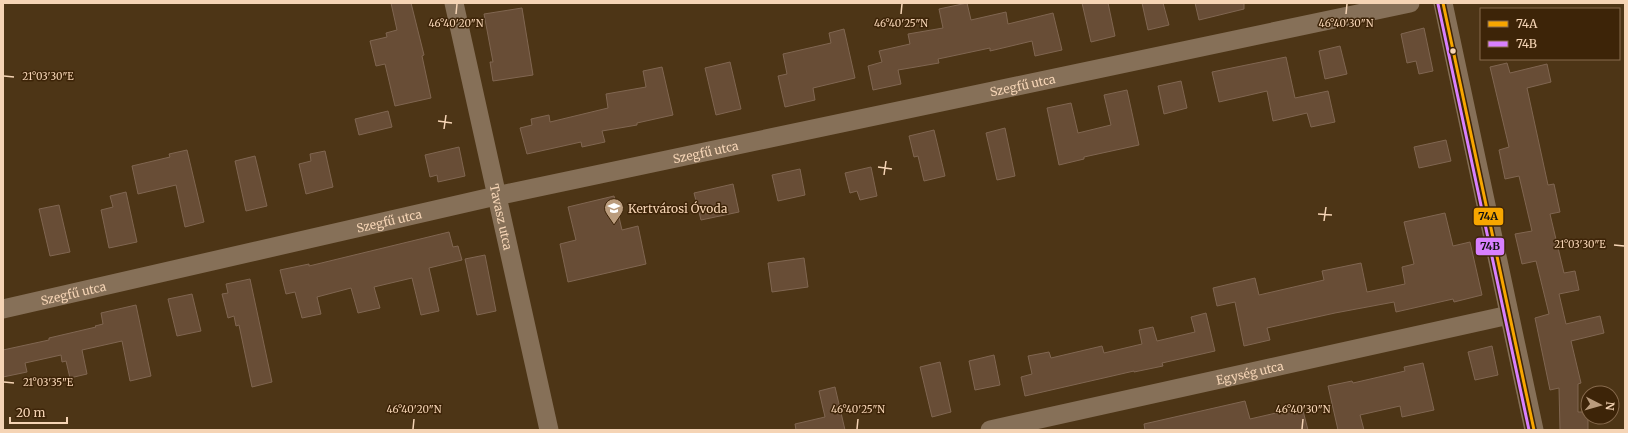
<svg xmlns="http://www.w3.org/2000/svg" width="1628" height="433" font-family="Merriweather,serif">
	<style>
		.building { fill: #684d36; stroke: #806651 }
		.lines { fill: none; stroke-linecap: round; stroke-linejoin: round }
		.minor { stroke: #867058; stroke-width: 19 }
		.bus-1-casing { stroke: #3d2408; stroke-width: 6 }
		.bus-2-casing { stroke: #3d2408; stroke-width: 6 }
		.bus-1 { stroke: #f7a600; stroke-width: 3 }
		.bus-2 { stroke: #d880ff; stroke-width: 3 }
		.ticks { fill: none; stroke: #f5d4b5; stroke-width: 1.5 }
		.bus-dot { fill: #f5d4b5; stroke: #3d2408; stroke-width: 1.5 }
		.labels { text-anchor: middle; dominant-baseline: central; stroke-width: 3; stroke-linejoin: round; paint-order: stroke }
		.street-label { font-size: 12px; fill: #f5d4b5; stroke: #3d2408 }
		.poi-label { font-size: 12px; fill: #f5d4b5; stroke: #3d2408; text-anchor: start }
		.ticks-label { font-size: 10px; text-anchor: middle; fill: #f5d4b5; stroke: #3d2408; stroke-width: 3; stroke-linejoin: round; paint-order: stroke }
		.line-badge { stroke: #3d2408; stroke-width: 1.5 }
		.pale-badge-label { font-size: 11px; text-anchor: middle; font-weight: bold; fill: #111 }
	</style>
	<rect width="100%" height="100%" fill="#4d3516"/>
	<path class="building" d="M391,3H411L424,55L422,56L431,98L395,106L385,64L376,66L370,41L387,37L386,33L397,30Z
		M967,3L971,20L1006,12L1008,24L1053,13L1062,50L1035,56L1032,41L990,51V48L938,59L939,63L898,70L901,84L873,90L868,66L882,62L879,51L910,44L908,34L943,28L939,9Z
		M1082,3H1108L1115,36L1091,42Z
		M1142,3H1163L1169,25L1148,30Z
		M1195,3H1244V9L1199,20Z
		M522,8L533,75L493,81L490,62H493L484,14Z
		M1424,28L1433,71L1419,74L1416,61L1407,63L1401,34Z
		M844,29L855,78L813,88L815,100L785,107L778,76L787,74L783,54L831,43L829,33Z
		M1340,46L1347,74L1325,79L1319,51Z
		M1286,57L1295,98L1328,91L1335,122L1311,127L1307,113L1273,121L1267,91L1219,102L1212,72Z
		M730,62L741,109L716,115L705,68Z
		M1507,63L1510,73L1547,64L1551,82L1527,88L1548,185L1554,184L1560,212L1550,214L1564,273L1575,271L1579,290L1559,294L1566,324L1600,316L1604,333L1571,341L1581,383L1578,384V412H1588V430H1560L1559,388L1550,390L1535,318L1549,314L1536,261L1522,264L1515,234L1532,231L1519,176L1505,179L1499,150L1509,147L1490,67Z
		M662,67L673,115L637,123V125L602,131L605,142L582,147L581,142L527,154L520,128L532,125L531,119L549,115L550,122L608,108L606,94L646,87L643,71Z
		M1181,81L1187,108L1164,114L1158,86Z
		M1127,90L1139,145L1084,157V159L1059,165L1047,108L1071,103L1078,133L1111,125L1104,95Z
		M388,111L392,127L359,135L355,119Z
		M1005,128L1015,176L997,180L986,133Z
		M934,130L945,176L924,181L918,156L914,157L909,136Z
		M1446,140L1451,161L1419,168L1414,147Z
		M459,147L465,176L438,182L437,175L430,177L425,155Z
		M187,150L204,222L185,227L176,185L138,194L132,166L170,157L169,154Z
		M325,151L333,187L306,194L299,164L311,161L310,154Z
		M255,156L267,206L246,211L235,161Z
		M871,167L877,196L860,200L857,191L850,193L845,173Z
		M800,169L805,195L778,201L772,175Z
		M733,184L739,212L701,220L694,193Z
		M126,192L137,242L109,248L101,210L113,207L110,196Z
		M614,196L622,230L638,226L646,264L568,282L560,244L576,240L568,207Z
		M59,205L70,252L50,256L39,209Z
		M1445,213L1453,246L1470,242L1482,295L1454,302L1453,299L1396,312L1394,302L1335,313L1267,328L1270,340L1244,346L1235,302L1217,306L1213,288L1255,278L1259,295L1324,280L1322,271L1361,263L1367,292L1405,284L1402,267L1414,264L1404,222Z
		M449,232L453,247L458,246L462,260L429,268L439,311L421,315L412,278L374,287L380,308L358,313L351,288L317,297L321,314L302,318L295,292L286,294L280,270L309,264V266Z
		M485,255L496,311L477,315L465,259Z
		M804,258L808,287L772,292L768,263Z
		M250,279L272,382L252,387L239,325L236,326L234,316L228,318L222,294L228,293L226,284Z
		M192,294L201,331L177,336L168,299Z
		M136,305L151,376L130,381L122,341L82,350L87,374L70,378L66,361L62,362L61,355L25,363L27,372L3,377V350L49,340V338L96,327L95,326L103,324L101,313Z
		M1206,313L1215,351L1162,363L1163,366L1134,372V371L1025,396L1021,377L1032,374L1028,356L1049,352L1051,358L1102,346L1104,353L1142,344L1139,330L1153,327L1157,341L1195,332L1191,317Z
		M1492,346L1498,375L1475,380L1468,352Z
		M994,355L1000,385L975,390L969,361Z
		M940,362L951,412L932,417L920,367Z
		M1423,363L1434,410L1402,417L1400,406L1360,415L1364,430H1338L1328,386L1352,381L1353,383L1405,371L1404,367Z
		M835,387L845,430H796L795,424L825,417L819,391Z
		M1245,401L1250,419L1302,407L1308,430H1145L1144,424Z"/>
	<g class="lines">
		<g class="minor">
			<path id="s1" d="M454,3L549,430"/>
			<path d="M1443,3L1534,430"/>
			<path id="s2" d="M3,309L496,196L1410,3"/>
			<path id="s3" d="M990,430L1509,315"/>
		</g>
		<defs>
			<path id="bus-1" d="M1443,3L1534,430"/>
			<path id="bus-2" d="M1438,4L1529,430"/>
		</defs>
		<use href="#bus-1" class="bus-1-casing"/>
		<use href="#bus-2" class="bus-2-casing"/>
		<use href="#bus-1" class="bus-1"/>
		<use href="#bus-2" class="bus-2"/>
	</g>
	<path class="ticks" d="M456,14L457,4M901,14L902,4M1346,14L1347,4M4,76L14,77M438,121L452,123M444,129L446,115M878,167L892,169M884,175L886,161M1318,214L1332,215M1324,221L1326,207M1614,245L1624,246M4,382L14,383M413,429L414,419M857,429L858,419M1302,429L1303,419"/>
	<defs>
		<symbol id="school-pin" viewBox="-11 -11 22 30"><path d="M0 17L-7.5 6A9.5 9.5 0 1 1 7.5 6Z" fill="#ba9c7d" stroke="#3d2408"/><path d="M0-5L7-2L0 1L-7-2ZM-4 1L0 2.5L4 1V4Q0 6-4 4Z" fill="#fff"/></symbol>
	</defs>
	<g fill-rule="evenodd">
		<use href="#school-pin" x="603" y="197" width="22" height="30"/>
	</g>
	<circle class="bus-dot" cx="1453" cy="51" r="3.5"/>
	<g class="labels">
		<g class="street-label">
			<text stroke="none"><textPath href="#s2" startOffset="1044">Szegfű utca</textPath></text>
			<text stroke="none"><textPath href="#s2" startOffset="720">Szegfű utca</textPath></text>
			<text stroke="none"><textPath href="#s1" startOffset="219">Tavasz utca</textPath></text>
			<text stroke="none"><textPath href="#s2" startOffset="396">Szegfű utca</textPath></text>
			<text stroke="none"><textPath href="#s2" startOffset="72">Szegfű utca</textPath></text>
			<text stroke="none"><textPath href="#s3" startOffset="266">Egység utca</textPath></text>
		</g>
		<g class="poi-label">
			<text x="628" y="208">Kertvárosi Óvoda</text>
		</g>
	</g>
	<g class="ticks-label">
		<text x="456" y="27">46°40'20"N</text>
		<text x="901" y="27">46°40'25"N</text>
		<text x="1346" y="27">46°40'30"N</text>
		<text x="48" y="80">21°03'30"E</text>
		<text x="1580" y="248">21°03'30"E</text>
		<text x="48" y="386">21°03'35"E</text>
		<text x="414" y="413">46°40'20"N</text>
		<text x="858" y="413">46°40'25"N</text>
		<text x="1303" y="413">46°40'30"N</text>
	</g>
	<g class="line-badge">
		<rect x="1473" y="207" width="31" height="19" rx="4" fill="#f7a600"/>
		<rect x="1475" y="237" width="30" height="19" rx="4" fill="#d880ff"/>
	</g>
	<g class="pale-badge-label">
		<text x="1488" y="220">74A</text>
		<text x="1490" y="250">74B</text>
	</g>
	<rect width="1628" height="433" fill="none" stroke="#f5d4b5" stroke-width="8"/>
	<rect x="1480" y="8" width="140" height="52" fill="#3d2408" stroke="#876a4d"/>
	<rect x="1488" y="21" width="20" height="6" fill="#f7a600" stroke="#876a4d"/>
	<text x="1516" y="28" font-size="12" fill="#f5d4b5">74A</text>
	<rect x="1488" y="41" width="20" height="6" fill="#d880ff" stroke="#876a4d"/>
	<text x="1516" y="48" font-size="12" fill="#f5d4b5">74B</text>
	<g transform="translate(1600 405) rotate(96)"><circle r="19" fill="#3d2408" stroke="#876a4d"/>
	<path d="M0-3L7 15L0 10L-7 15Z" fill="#ba9c7d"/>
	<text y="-6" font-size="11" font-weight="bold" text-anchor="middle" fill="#f5d4b5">N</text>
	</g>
	<path d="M10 417v6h57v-6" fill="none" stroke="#f5d4b5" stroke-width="2"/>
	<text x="16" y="417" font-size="12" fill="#f5d4b5" stroke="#3d2408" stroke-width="3" paint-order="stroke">20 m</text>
</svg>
